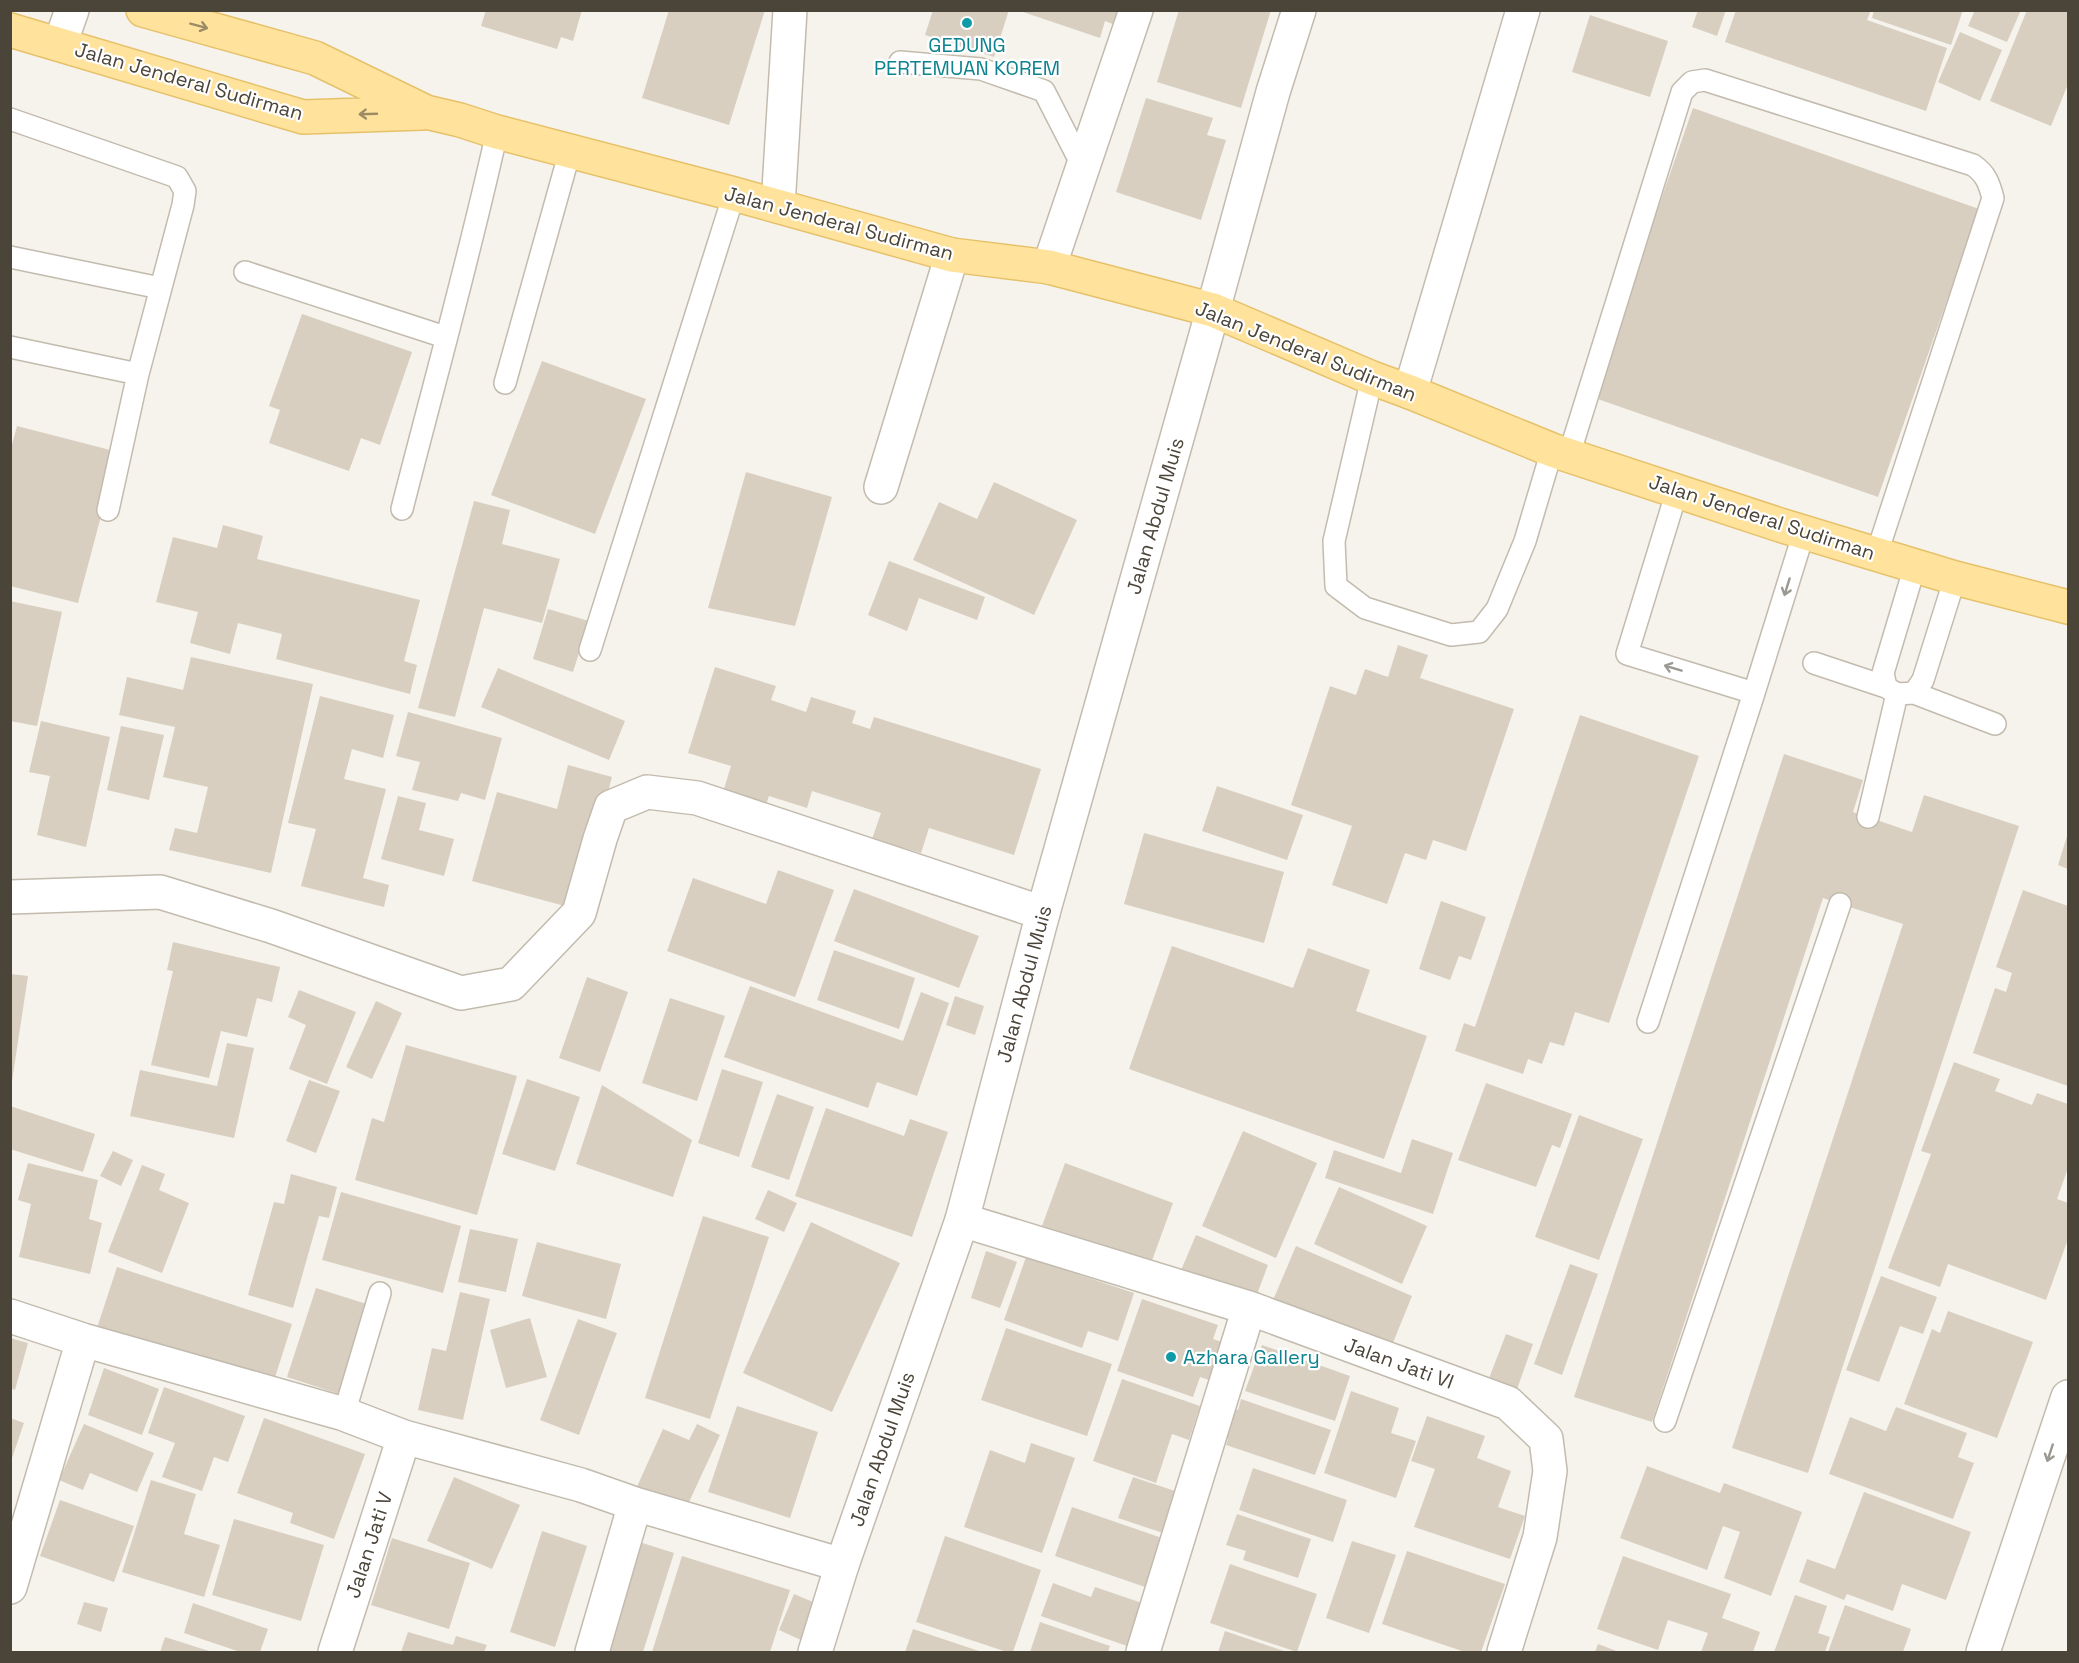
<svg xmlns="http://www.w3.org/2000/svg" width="2079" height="1663" font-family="'Space Grotesk',sans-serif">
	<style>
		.building { fill: #d8cfc1 }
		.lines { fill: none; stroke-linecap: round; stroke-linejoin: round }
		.service-casing { stroke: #c2bbae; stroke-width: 24 }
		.minor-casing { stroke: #c2bbae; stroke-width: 36 }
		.tertiary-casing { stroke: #c2bbae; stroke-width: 36 }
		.primary-casing { stroke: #e6c16a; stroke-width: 36 }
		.service { stroke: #fff; stroke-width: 21 }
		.minor { stroke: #fff; stroke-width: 33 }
		.tertiary { stroke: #fff; stroke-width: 33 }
		.primary { stroke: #ffe39c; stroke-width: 33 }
		.oneway { stroke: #9c8c66 }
		.oneway2 { stroke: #9c9892 }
		.culture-dot { fill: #0f9aa8; stroke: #fff; stroke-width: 2 }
		.labels { text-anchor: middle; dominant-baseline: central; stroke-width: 4.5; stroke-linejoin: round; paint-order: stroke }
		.culture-label { font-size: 20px; fill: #0d838f; stroke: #fff }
		.street-label { font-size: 20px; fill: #4b4439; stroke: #fff }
	</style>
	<rect width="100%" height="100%" fill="#f6f3ec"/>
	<path class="building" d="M486,10H582L573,41L561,37L557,49L481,26Z
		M669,10H765L729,125L642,98Z
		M933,10H1009L994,57L925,35Z
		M1017,10H1126L1120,27L1105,21L1100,38Z
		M1179,10H1271L1241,108L1157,82Z
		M1698,10H1726L1717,36L1692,27Z
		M1736,10H1871L1867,20L1947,48L1926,111L1725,42Z
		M1874,10H1963L1951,45L1872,18Z
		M1975,10H2021L2007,42L1968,26Z
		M2027,10H2068V84L2051,126L1990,101Z
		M1590,15L1668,41L1650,97L1572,72Z
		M1960,32L2002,50L1980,101L1938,82Z
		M1146,98L1213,118L1207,135L1226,140L1201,220L1116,192Z
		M1693,108L1979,209L1878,497L1592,397Z
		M302,314L412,352L380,445L361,438L349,471L269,443L280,410L269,406Z
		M542,361L646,399L595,534L491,495Z
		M17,426L118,452L78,603L10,586V452Z
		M746,472L832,497L795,626L708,608Z
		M994,482L1077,520L1034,615L913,560L939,502L977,519Z
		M474,501L510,510L502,544L560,559L542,623L484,608L455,717L418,708Z
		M223,525L263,536L257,559L420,600L404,661L417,665L410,694L276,659L282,634L238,623L230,654L190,643L198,612L156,602L173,537L217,548Z
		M889,561L985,597L977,620L919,598L907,631L868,615Z
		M10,601L62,612L37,726L10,721Z
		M548,609L589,621L573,672L533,659Z
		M1398,645L1428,655L1420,678L1514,709L1466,851L1433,840L1426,860L1405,853L1387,904L1332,885L1352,826L1291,805L1330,686L1356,695L1365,669L1388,677Z
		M191,657L313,684L271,873L169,850L175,828L197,833L208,787L163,777L175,727L119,715L127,677L183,690Z
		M715,667L776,686L771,700L806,712L811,697L856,711L852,723L870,729L874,717L1041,769L1014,855L929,828L921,853L872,839L881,813L812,791L807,808L769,796L766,805L723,792L731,766L688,753Z
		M498,668L625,721L609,760L481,707Z
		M320,696L394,715L383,758L352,749L344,779L386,789L363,878L389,885L384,907L301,886L316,829L288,823Z
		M408,712L502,738L485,800L461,793L458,801L412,790L420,762L396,756Z
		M1580,715L1699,756L1609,1023L1575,1012L1564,1046L1550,1042L1542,1064L1528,1059L1523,1074L1455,1051L1464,1023L1475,1027Z
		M41,721L110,737L86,847L37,835L50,776L29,772Z
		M121,726L164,735L149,800L107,790Z
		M1784,754L1863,780L1853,812L1912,832L1924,795L2019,826L1808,1473L1732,1448L1903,924L1840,904L1823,898L1652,1422L1574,1397Z
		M568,765L612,777L576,909L472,881L497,792L557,809Z
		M1217,786L1303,815L1287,860L1202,831Z
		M398,796L426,803L419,830L454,839L444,876L381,859Z
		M1144,833L1284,872L1264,943L1124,904Z
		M2068,833V869L2058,865Z
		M778,870L834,890L795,997L667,951L693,878L766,904Z
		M854,889L979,936L959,988L834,941Z
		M2023,890L2068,906V1086L1973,1053L1995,988L2006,992L2012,973L1996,967Z
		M1441,901L1486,917L1471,960L1459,956L1450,980L1419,969Z
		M173,942L280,967L272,1002L257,998L247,1037L221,1031L209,1078L151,1065L173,971L167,970Z
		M1172,946L1293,988L1308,948L1370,970L1356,1011L1427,1036L1384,1159L1129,1069Z
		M834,950L915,978L899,1029L817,1000Z
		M10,974L28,976L12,1081H10Z
		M587,977L628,992L600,1072L559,1058Z
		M750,986L903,1041L921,992L949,1003L917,1096L877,1082L868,1108L724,1057Z
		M299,990L356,1012L327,1084L289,1069L306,1025L288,1017Z
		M955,996L984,1006L975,1035L946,1025Z
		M670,998L725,1016L697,1101L642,1083Z
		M376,1001L402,1013L372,1079L346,1067Z
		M227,1043L254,1048L234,1138L130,1116L140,1070L217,1086Z
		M406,1045L517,1076L477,1215L355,1180L372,1118L384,1122Z
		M1954,1062L2000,1079L1995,1091L2032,1105L2037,1093L2068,1104V1168L2057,1199L2068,1203V1239L2046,1300L1948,1264L1940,1287L1888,1268L1931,1154L1921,1151Z
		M722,1069L763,1082L739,1157L698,1143Z
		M527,1079L580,1097L555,1171L502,1154Z
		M309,1080L340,1091L316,1153L286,1141Z
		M1486,1083L1572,1114L1560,1148L1552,1145L1536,1187L1458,1160Z
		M602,1085L692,1140L673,1197L576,1164Z
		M777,1094L814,1107L789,1180L751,1167Z
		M10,1106L95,1134L83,1172L10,1149Z
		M826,1108L904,1136L910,1119L948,1132L912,1237L795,1196Z
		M1579,1115L1643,1139L1599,1260L1535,1237Z
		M1243,1131L1317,1163L1276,1258L1202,1226Z
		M1412,1139L1453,1153L1433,1214L1325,1178L1334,1150L1401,1173Z
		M113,1151L133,1160L121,1186L100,1176Z
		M28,1163L98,1180L89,1219L102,1223L90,1274L19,1257L31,1204L18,1200Z
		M1065,1163L1173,1203L1150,1266L1042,1226Z
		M142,1165L165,1174L159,1190L189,1203L162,1273L108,1252Z
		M291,1174L337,1187L329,1218L319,1216L293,1308L248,1295L274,1202L284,1204Z
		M1339,1187L1427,1226L1402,1284L1314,1244Z
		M768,1190L797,1203L784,1232L755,1219Z
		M341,1192L461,1226L443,1293L322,1260Z
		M703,1216L769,1237L710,1419L645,1398Z
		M811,1222L900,1263L832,1412L743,1373Z
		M470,1229L518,1239L506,1292L458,1282Z
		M1196,1235L1268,1265L1253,1305L1179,1275Z
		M537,1242L621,1264L606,1319L522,1296Z
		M1296,1246L1412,1296L1388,1355L1271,1305Z
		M986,1251L1017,1262L1000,1308L971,1298Z
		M1026,1257L1134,1293L1118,1341L1088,1331L1082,1348L1004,1320Z
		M1570,1264L1598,1274L1562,1375L1534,1364Z
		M117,1267L292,1324L271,1390L95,1334Z
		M1881,1276L1937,1297L1923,1334L1900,1326L1879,1382L1846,1370Z
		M316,1288L373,1306L345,1396L287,1377Z
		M460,1292L490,1299L463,1420L418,1410L432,1348L446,1351Z
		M1142,1299L1218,1325L1213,1339L1225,1343L1212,1381L1200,1377L1193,1397L1117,1371Z
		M1948,1311L2033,1342L1997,1438L1904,1404L1932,1329L1940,1333Z
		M530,1318L547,1377L506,1388L490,1330Z
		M578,1319L617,1333L579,1435L540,1420Z
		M1006,1328L1112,1364L1087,1436L981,1400Z
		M1506,1334L1533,1344L1516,1392L1488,1381Z
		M10,1338L28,1343L15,1390L10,1388Z
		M1262,1345L1350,1376L1335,1421L1245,1391Z
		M104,1368L159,1389L142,1435L88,1415Z
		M1122,1379L1200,1406L1189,1440L1172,1434L1156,1483L1093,1461Z
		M164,1387L245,1416L228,1462L214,1457L202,1491L162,1477L175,1443L148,1433Z
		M1351,1391L1399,1408L1391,1433L1416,1441L1396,1498L1324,1473Z
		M1241,1399L1331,1430L1315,1475L1226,1445L1228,1439L1222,1437L1232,1408L1238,1410Z
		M737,1406L818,1432L790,1518L708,1492Z
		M1896,1407L1967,1433L1958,1457L1974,1463L1953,1519L1829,1474L1850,1417L1886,1431Z
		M1427,1416L1485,1436L1477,1458L1511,1471L1498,1507L1525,1516L1510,1559L1414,1527L1435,1469L1411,1461Z
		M10,1418L24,1423L11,1461H10Z
		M264,1418L365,1454L334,1539L290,1523L293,1513L237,1493Z
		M84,1424L154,1453L137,1492L90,1473L83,1490L59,1480Z
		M697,1424L720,1435L684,1513L635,1491L663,1429L689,1440Z
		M1031,1443L1075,1458L1042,1553L964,1527L990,1450L1025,1463Z
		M1647,1466L1720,1493L1724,1483L1802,1512L1771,1596L1724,1578L1740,1532L1723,1526L1707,1570L1620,1538Z
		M1253,1468L1347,1500L1333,1542L1239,1510Z
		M454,1477L520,1505L492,1569L427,1541Z
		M1133,1477L1181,1493L1166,1534L1118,1518Z
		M151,1480L196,1494L184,1534L220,1545L204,1597L122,1572Z
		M1864,1492L1971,1532L1946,1600L1902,1584L1893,1611L1847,1594L1844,1600L1799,1582L1807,1559L1835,1569Z
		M60,1500L134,1526L114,1582L40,1556Z
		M1072,1507L1165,1539L1148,1588L1055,1556Z
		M1237,1514L1311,1539L1298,1578L1243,1560L1246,1551L1226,1545Z
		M234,1519L324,1545L301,1621L212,1595Z
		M542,1531L587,1546L555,1647L510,1632Z
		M945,1536L1041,1570L1013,1652H1007L916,1622Z
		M392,1538L470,1563L449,1629L371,1605Z
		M633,1540L674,1553L643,1652H597Z
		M1352,1541L1396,1555L1369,1633L1326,1618Z
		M1407,1551L1505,1584L1481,1652H1465L1382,1624Z
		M682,1556L790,1590L770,1652H652Z
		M1623,1556L1731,1594L1722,1618L1760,1632L1753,1652H1701L1708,1633L1668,1620L1658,1650L1597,1629Z
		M1230,1564L1317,1594L1297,1652L1210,1623Z
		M1053,1583L1091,1597L1095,1587L1145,1604L1130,1647L1041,1616Z
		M794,1594L818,1604L803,1641L779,1630Z
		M1795,1595L1827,1606L1818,1633L1830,1637L1825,1652H1774Z
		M84,1602L108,1608L101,1632L77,1624Z
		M193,1603L268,1629L260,1652H240L184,1633Z
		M1845,1605L1911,1629L1903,1652H1828Z
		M1040,1622L1110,1646L1108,1652H1030Z
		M913,1629L982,1652H905Z
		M1225,1631L1287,1652H1218Z
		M408,1632L453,1645L456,1636L487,1645L484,1652H401Z
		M165,1637L212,1652H160Z
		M1598,1644L1619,1652H1595Z"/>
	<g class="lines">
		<defs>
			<path id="service" d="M900,62L981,69L1044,91L1083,167
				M10,119L177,177L185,191L183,205L138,374L108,510
				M10,257L160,288
				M245,272L445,337
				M10,347L138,374
				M1372,378L1334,541L1336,586L1365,608L1451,635L1479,632L1497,609L1525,541L1552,450
				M505,383L570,151
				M1569,455L1682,92L1692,82L1705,80L1973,165C1986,174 1989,183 1993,198L1877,553
				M1677,491L1627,654L1754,693L1804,532
				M402,509C434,383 469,259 497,132
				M1915,566L1883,673L1886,687L1897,694L1914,693L1923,680L1955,578
				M590,650L734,194
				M1814,663L1886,687
				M1914,693L1995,724
				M1868,817L1897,694
				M1648,1022L1754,693
				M344,1414L380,1293
				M1665,1421L1840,904"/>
			<path id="minor" d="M778,206L790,10
				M1049,267L1136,10
				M1213,310L1273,92L1299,10
				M1410,392L1523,10
				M881,487L952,255
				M10,897L160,892L271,926L461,993L511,984L579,913L600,839L611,807L647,792L697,798L1043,913
				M962,1220L1249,1308L1508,1403L1546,1439L1550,1471L1540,1537L1504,1652
				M10,1316L83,1340L344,1414L404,1437L581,1485L635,1504L842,1565
				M10,1587L83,1340
				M335,1652L404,1437
				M592,1652L635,1504
				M1143,1652L1249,1308
				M1983,1652L2068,1397"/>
			<path id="tertiary" d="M60,44L72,10
				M815,1652L842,1565L962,1220L1043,913L1213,310"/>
			<path id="primary" d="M143,10L315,58L426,112L460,120L497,132L734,194L952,255L1049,267L1213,310L1372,378L1410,392L1552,450L1780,525L1955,578L2068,607
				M10,30L303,117L422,113"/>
		</defs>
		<use href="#service" class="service-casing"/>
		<use href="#minor" class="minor-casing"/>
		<use href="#tertiary" class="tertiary-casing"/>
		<use href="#primary" class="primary-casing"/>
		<use href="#service" class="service"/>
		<use href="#minor" class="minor"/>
		<use href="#tertiary" class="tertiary"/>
		<use href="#primary" class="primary"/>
	</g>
	<defs><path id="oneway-shaft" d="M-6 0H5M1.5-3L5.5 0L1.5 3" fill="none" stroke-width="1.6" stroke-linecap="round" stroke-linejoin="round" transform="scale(1.5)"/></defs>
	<g class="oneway">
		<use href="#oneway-shaft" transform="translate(199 26) rotate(15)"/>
		<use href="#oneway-shaft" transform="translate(368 114) rotate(178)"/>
	</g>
	<g class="oneway2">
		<use href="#oneway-shaft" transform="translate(1787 587) rotate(107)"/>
		<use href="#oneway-shaft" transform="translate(1673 668) rotate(-163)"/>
		<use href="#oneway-shaft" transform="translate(2050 1453) rotate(108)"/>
	</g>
	<g class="culture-dot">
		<circle cx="967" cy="23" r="6"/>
		<circle cx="1171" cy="1357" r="6"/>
	</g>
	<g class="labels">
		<g class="culture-label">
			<text x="967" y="45">GEDUNG<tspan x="967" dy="23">PERTEMUAN KOREM</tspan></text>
			<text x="1183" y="1357" text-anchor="start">Azhara Gallery</text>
		</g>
		<g class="street-label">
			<text transform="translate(189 81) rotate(16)">Jalan Jenderal Sudirman</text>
			<text transform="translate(839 223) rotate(15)">Jalan Jenderal Sudirman</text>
			<text transform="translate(1306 351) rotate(22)">Jalan Jenderal Sudirman</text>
			<text transform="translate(1155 516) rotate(-74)">Jalan Abdul Muis</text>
			<text transform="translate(1762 517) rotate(18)">Jalan Jenderal Sudirman</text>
			<text transform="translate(1024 984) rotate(-75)">Jalan Abdul Muis</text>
			<text transform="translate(1399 1363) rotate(20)">Jalan Jati VI</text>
			<text transform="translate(882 1449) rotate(-71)">Jalan Abdul Muis</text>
			<text transform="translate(369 1545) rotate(-72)">Jalan Jati V</text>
		</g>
	</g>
	<rect width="2079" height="1663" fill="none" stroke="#4b4439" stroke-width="24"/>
</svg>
